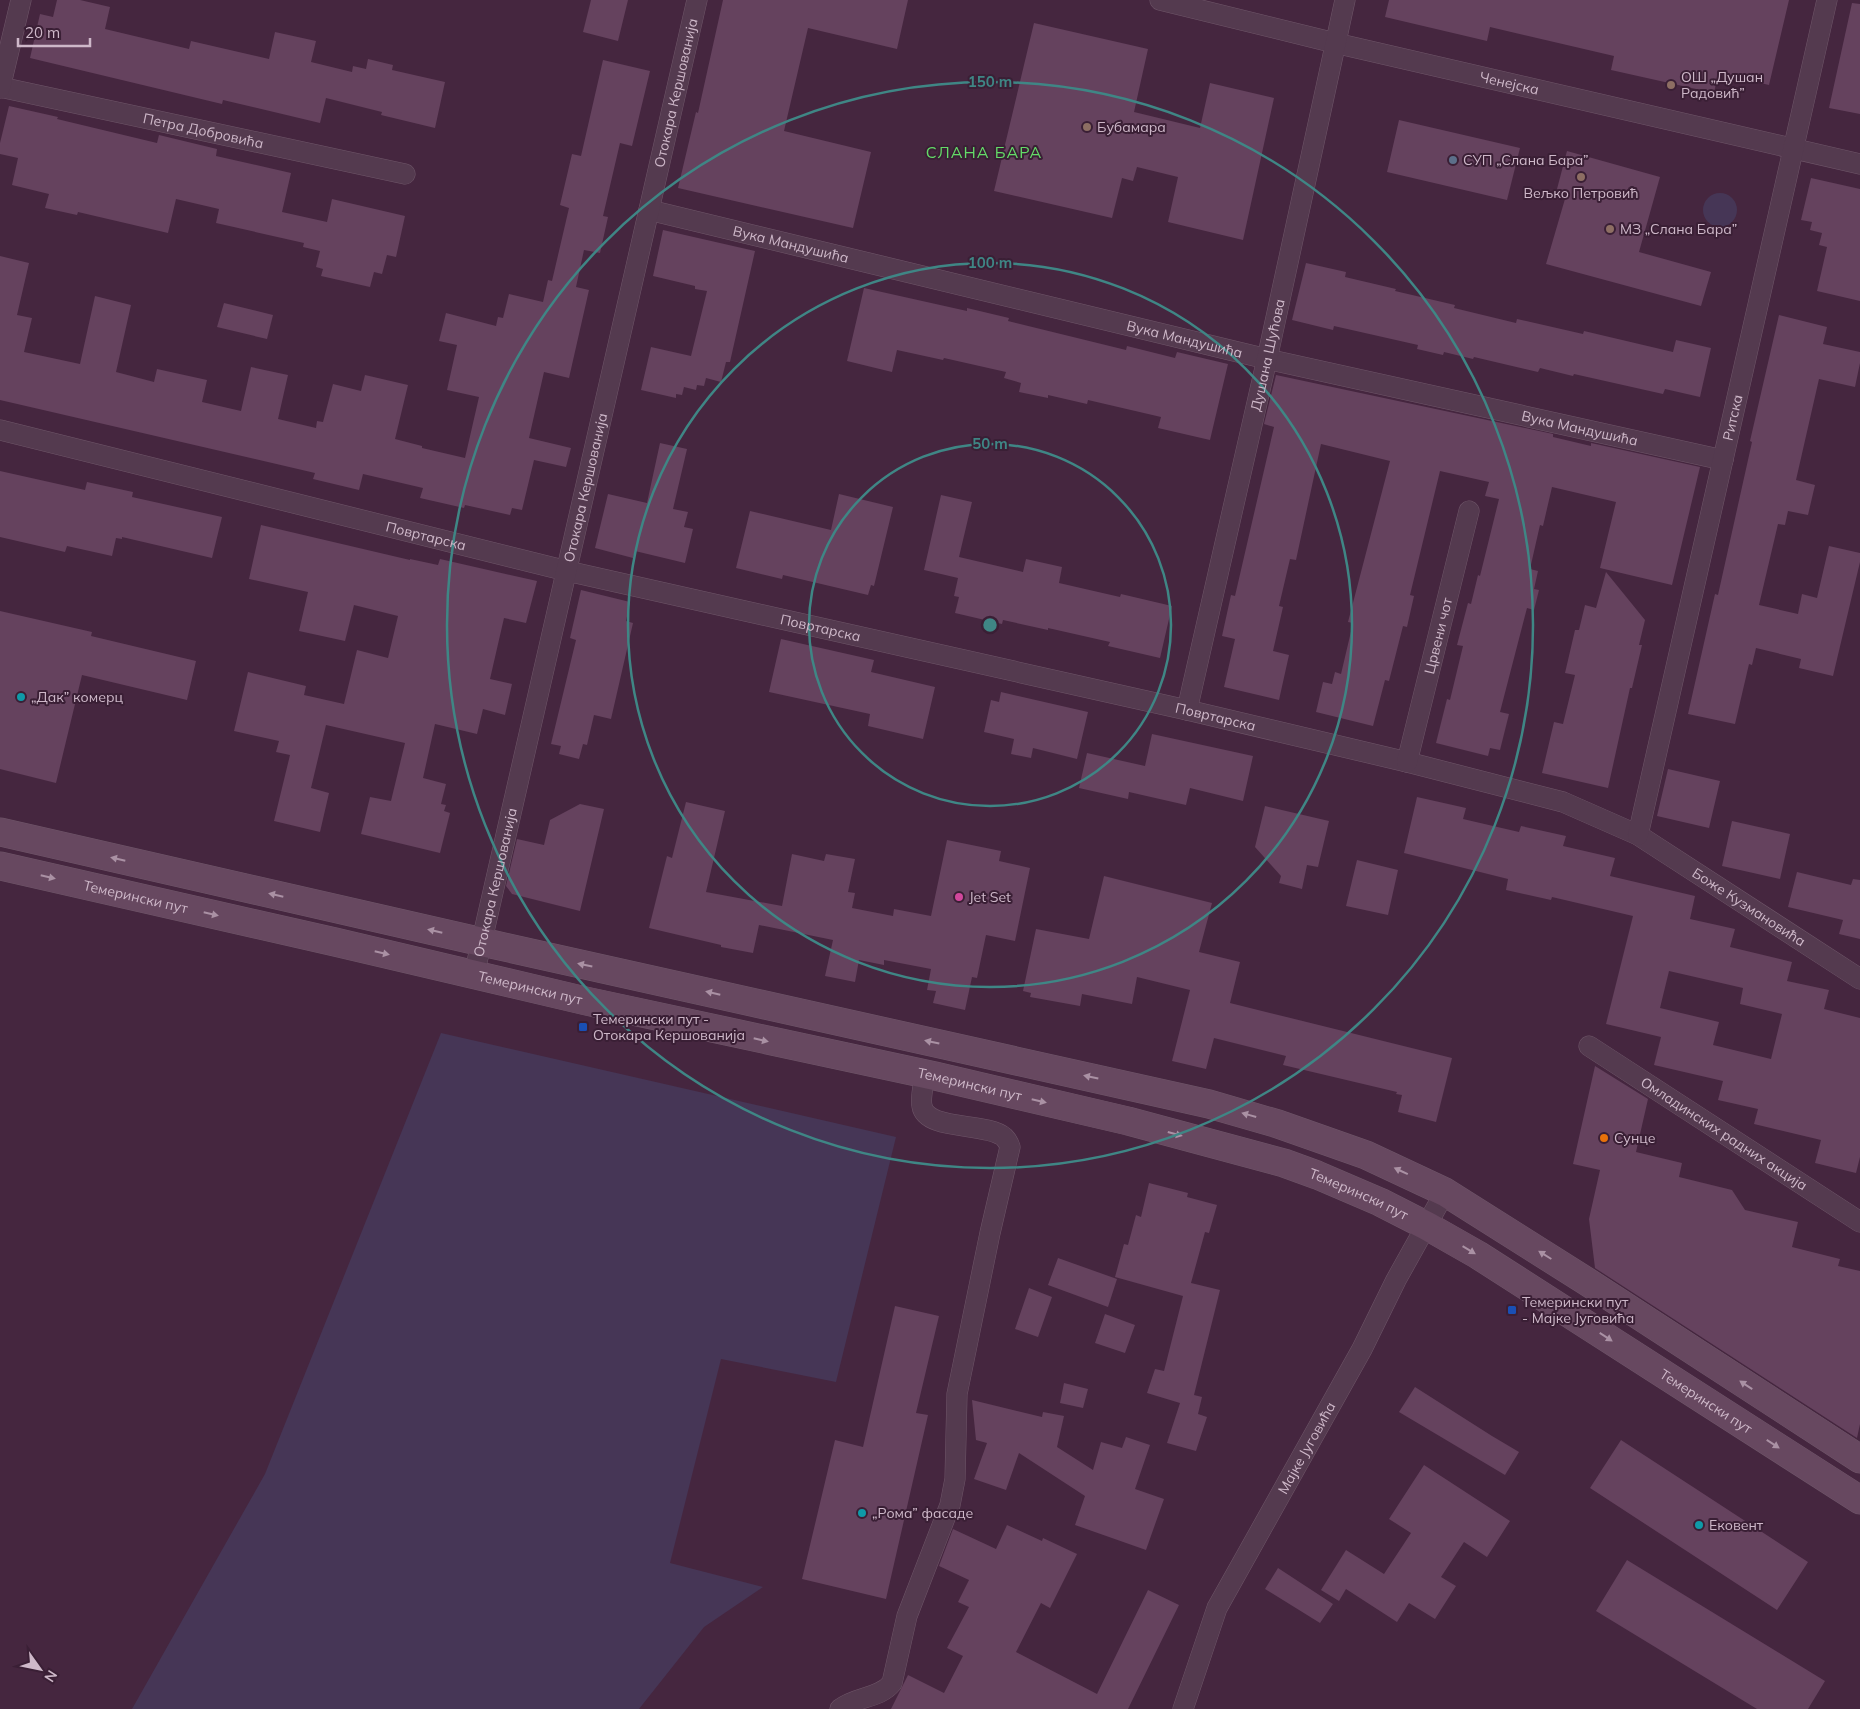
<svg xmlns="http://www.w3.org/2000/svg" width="1860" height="1709" font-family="Mulish,sans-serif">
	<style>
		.green { fill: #463656 }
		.building { fill: #65425e; fill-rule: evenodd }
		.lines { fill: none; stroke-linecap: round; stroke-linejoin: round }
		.street-casing { stroke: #6f5669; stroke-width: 21 }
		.secondary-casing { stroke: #6f5669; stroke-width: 29 }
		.street { stroke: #543a4f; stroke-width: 20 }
		.secondary { stroke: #674860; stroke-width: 28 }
		.oneway { fill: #aa91a4 }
		.ring { fill: none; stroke: #3f8685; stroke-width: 2.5 }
		.education-dot { fill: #8d6e63; stroke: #3a1f35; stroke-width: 2 }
		.service-dot { fill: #5c6f8a; stroke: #3a1f35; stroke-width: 2 }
		.culture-dot { fill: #0f9aa8; stroke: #3a1f35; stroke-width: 2 }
		.hotel-dot { fill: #d1479c; stroke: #3a1f35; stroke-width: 2 }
		.transit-dot { fill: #1a4fb4; stroke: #3a1f35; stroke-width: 2 }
		.food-dot { fill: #e8710a; stroke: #3a1f35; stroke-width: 2 }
		.labels { text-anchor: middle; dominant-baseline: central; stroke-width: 4; stroke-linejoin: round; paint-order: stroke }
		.poi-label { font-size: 14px; fill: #ceb8c9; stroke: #3a1f35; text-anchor: start }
		.street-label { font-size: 14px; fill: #ceb8c9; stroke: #3a1f35 }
		.quarter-label { font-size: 16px; letter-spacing: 1px; fill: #64dc68; stroke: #3a1f35 }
		.centre { fill: #3f8685; stroke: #3a1f35; stroke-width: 2.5 }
		.ring-label { font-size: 15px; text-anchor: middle; font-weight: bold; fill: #3f8685; stroke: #3a1f35; stroke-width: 4; stroke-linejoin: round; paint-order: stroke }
	</style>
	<rect width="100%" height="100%" fill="#45263f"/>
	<path class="green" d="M1703 210a17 17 0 1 1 34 0a17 17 0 1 1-34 0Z
		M441,1033L896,1137L836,1382L721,1359L670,1563L763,1587L704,1627L639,1709H132L265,1474Z"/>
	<path class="building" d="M57,0H80L110,7L105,29L189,49L191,41L269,59L275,32L316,41L311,62L352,72L353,66L366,69L368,59L393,65L392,70L445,82L435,128L381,115L382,112L326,98L320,123L223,100L222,104L30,58L40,14L53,17Z
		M591,0H628L618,41L583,32Z
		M723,0H908L897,49L808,28L784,131L871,152L853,228L678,188L696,112L698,113Z
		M1389,0H1789L1769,85L1718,73L1714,93L1611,70L1614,56L1490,27L1487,41L1385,17Z
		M1852,3L1860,4V114L1829,108Z
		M1034,23L1148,49L1134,112L1200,128L1210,83L1274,98L1243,240L1168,222L1178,177L1137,167L1133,181L1122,178L1112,218L994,191Z
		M603,60L650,71L632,146L620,143L603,216L608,217L600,253L584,250L576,287L589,290L569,378L544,372L529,438L571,448L566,467L534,460L522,510L512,508L510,515L465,505L464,508L420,498L423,488L363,474L359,490L313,479L315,473L0,400V256L29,263L17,315L32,318L24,352L80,364L95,296L131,305L116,372L154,382L157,369L207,380L202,402L241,411L251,367L288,375L278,419L316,428L317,421L323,422L333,384L361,391L365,375L408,385L395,439L422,446V448L465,458L479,397L447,390L457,345L439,341L446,313L496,326L498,317L503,318L509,294L543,302L548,280L552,281L569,208L560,205L572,154L581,156Z
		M9,106L58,117L57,119L157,143L159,135L217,149L216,156L291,173L282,212L327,222L332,199L405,216L396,257L387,255L382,274L374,272L370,287L321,276L323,269L316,267L320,251L303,247L304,243L216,223L219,209L176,199L168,233L78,212L77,215L45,208L49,194L12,185L18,158L0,154V143Z
		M1399,120L1520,148L1507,200L1387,172Z
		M1567,151L1660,177L1639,252L1711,272L1701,306L1546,264L1567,192L1557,189Z
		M1811,178L1860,189V301L1817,291L1827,247L1819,245L1822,233L1810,230L1812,222L1801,220Z
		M663,230L755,251L730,362H726L721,382L706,378L704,386L697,385L696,390L684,387L682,395L676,394V398L641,390L651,347L691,356L707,291L695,289V286L653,276Z
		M1306,263L1346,272L1345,277L1396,289L1395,291L1455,305L1454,308L1516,323L1517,319L1583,334L1584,331L1673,352L1676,340L1711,348L1700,397L1665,389L1663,394L1574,374L1573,376L1540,368L1538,372L1474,357L1473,359L1444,352L1443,355L1417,349L1418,345L1334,326L1333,330L1292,320Z
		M864,288L967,311V308L1009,318L1008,321L1126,350L1127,346L1175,358L1177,352L1228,364L1210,440L1158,428L1161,417L1088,400L1087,404L1048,395V398L1019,392L1021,383L1004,378L1006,372L944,358L943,360L897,350L892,372L847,361Z
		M224,303L273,315L267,339L217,327Z
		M1779,315L1827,327L1823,344L1860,352V363L1855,387L1819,379L1796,480L1815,485L1808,515L1788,511L1785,525L1778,524L1759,605L1798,614L1802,594L1817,598L1829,546L1860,553V562L1833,676L1799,668L1801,659L1756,648L1752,665L1749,664L1735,724L1688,714L1715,594L1718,595L1752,442L1750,441Z
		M1276,375L1553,434V437L1591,446V443L1700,467L1672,585L1600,568L1616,502L1552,487L1543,526L1540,525L1530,569L1538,571L1534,589L1539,590L1534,610L1527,608L1500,712L1509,714L1500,750L1490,748L1488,756L1436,743L1447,699L1450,700L1463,646L1457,645L1468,603L1471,604L1478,575L1480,576L1499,499L1485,496L1489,482L1440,471L1410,595L1414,596L1407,627L1403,626L1389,681L1385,680L1373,726L1316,712L1323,682L1332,684L1335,672L1341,674L1353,623L1348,622L1390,461L1321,444L1296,560L1290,559L1279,606L1283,607L1273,651L1289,655L1279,700L1224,687L1235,639L1222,636L1231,595L1235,596L1274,427L1264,424Z
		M660,443L687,449L673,509L688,512L684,527L693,529L685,563L635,551L633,558L595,548L608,494L647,503Z
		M0,471L85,490L87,482L133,492L132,497L222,517L212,558L122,537V539L116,538L112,556L67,546L65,552L0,537Z
		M839,494L893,507L874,586L871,585L868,595L783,575L782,579L736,568L750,511L831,530Z
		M941,495L972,502L959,557L1023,572L1026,559L1062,567L1059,583L1120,597L1121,594L1172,606L1160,658L1108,646L1110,642L1048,628V630L1003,620L1002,624L955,613L959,597L954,596L958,578L924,570Z
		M261,525L410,560V559L438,565L440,559L537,581L526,623L504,618L490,679L512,684L505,715L483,709L477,734L435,724L423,778L446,784L441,804L446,805L444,811L450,813L440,853L361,834L370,797L391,801L405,743L326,725L311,788L329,793L320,832L274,821L290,755L276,752L279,741L234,731L248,672L306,686L304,695L344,704L357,650L388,658L398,616L354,605L345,641L299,631L308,592L249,579Z
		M1606,572L1645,620L1639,645H1642L1632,688H1630L1608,788L1542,773L1554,722L1563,724L1575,675L1565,673L1575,630H1579L1585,605L1596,608Z
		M581,590L630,602L626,621L633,623L611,719L594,715L587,745L583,744L579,759L559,754L561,746L551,744L576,640L570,638Z
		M0,611L92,632L91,636L196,661L187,700L82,675L56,783L0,769Z
		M781,639L874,660L871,672L935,687L923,739L868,726L870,714L769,692Z
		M1001,692L1088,712L1077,759L1033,748L1031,758L1011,754L1014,739L984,732L991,700L999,702Z
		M1152,734L1253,756L1243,801L1190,788L1186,805L1129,792L1128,799L1079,788L1087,753L1145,766Z
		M1668,769L1720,781L1709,828L1657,816Z
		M1417,797L1466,808L1463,819L1519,832L1521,826L1566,836L1563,846L1615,858L1610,876L1695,896L1690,919L1735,929L1730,947L1792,962L1787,981L1829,990L1824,1009L1860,1018V1157L1856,1173L1815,1163L1821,1140L1754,1124L1758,1109L1718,1100L1723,1081L1654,1065L1661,1037L1606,1024L1633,916L1552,897L1551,900L1506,890L1508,879L1404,853ZM1669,971L1743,988L1740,1004L1782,1014L1771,1059L1713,1045L1719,1022L1660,1008Z
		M686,802L725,811L706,892L782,906L792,854L824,861L826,854L855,859L848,892L855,893L852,908L893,916L894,909L931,916L947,840L1001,851L999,861L1030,868L1015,941L986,935L977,978L972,977L965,1010L933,1003L936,991L927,990L931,969L884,960V965L859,960L855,982L825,976L833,940L759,925L753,953L721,947V945L649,928L667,856L672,858Z
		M580,804L604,809L580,911L512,894L506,886L517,839L544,845L550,820Z
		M1265,806L1329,821L1318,867L1307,865L1302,889L1279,883L1281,876L1255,847Z
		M1732,821L1790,834L1780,879L1722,866Z
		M1357,860L1398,870L1388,915L1346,906Z
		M1797,872L1851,885L1853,879L1860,880V939L1839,934L1843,920L1788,907Z
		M1104,876L1212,903L1199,952L1240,962L1230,1003L1452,1058L1436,1122L1398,1112L1402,1095L1396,1094L1397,1092L1283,1065L1286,1056L1214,1038L1206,1069L1172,1061L1190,990L1137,977L1132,1004L1082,994L1080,1006L1030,997L1031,993L1023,991L1036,929L1089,939Z
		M1595,1066L1648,1099L1636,1152L1682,1163L1679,1177L1732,1190L1745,1210L1798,1222L1792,1247L1840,1259L1838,1266L1860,1271V1424L1857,1438L1595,1268L1589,1219L1600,1170L1573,1164Z
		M1149,1183L1188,1193L1187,1197L1217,1205L1209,1233L1205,1232L1191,1283L1220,1290L1194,1395L1202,1397L1198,1414L1207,1417L1196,1451L1167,1443L1180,1403L1147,1393L1155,1369L1164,1371L1183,1296L1115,1277L1124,1244L1128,1245L1136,1215L1141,1217Z
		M1058,1258L1117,1279L1108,1307L1048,1285Z
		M1029,1288L1052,1297L1038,1337L1015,1329Z
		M895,1306L939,1316L916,1413L928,1415L886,1599L802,1579L835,1440L863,1447Z
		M1105,1314L1135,1325L1125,1353L1095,1343Z
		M1064,1383L1088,1389L1083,1408L1060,1403Z
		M1415,1387L1492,1436L1519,1452L1505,1475L1399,1412Z
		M972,1400L1042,1417L1043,1412L1064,1416L1057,1447L1093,1470L1101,1442L1122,1448L1126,1437L1150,1445L1135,1489L1164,1499L1146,1550L1075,1525L1085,1496L1019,1453L1006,1490L974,1479L987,1443L976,1440Z
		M1621,1440L1808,1562L1777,1610L1590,1488Z
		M1424,1465L1510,1521L1487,1557L1464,1542L1441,1577L1456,1586L1435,1619L1409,1603L1397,1622L1346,1589L1339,1601L1321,1590L1346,1550L1384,1574L1411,1533L1389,1519Z
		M1007,1525L1042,1541L1043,1538L1077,1554L1050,1608L1041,1603L1016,1652L1097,1694L1148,1590L1179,1605L1128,1709H891L908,1675L944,1693L963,1656L947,1648L969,1607L958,1602L969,1580L939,1566L953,1529L996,1549Z
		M1627,1560L1825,1681L1808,1709H1757L1596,1611Z
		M1278,1568L1333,1604L1320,1623L1265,1589Z"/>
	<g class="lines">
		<defs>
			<g id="street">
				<path id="s1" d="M1160,0L1335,43L1860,164"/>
				<path id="s2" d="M0,87L405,174"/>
				<path d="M0,88L21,0"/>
				<path id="s3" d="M649,210L1267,359L1723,460"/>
				<path id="s4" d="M0,430L567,571L1187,710L1407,762L1563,802L1638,835L1860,979"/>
				<path id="s5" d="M1187,710L1267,359L1345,0"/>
				<path id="s6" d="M1407,762L1469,511"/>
				<path id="s7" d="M1638,835L1827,0"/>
				<path id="s8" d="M474,975L697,0"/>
				<path id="s9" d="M1589,1046L1860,1222"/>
				<path d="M840,1709C856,1696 879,1699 892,1683L907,1616L950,1505L955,1479L957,1394L990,1233L1010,1147C1009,1144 1006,1139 1004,1137C987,1122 926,1131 922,1106C920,1097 924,1083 925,1074"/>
				<path id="s10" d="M1183,1709L1217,1608L1362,1349L1396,1280L1445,1192"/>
			</g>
			<g id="secondary">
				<path d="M0,832L482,942L1209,1104L1278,1124L1366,1155L1445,1192L1586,1281L1860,1459"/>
				<path id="s11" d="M0,866L335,942L586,1001L935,1076L1128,1121L1284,1163L1317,1175L1380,1202L1427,1226L1478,1255L1860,1500"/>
			</g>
		</defs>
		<use href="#street" class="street-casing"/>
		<use href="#secondary" class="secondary-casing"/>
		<use href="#street" class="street"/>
		<use href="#secondary" class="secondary"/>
	</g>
	<defs><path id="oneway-solid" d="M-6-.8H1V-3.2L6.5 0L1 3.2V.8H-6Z" transform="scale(1.25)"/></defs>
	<g class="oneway">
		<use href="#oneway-solid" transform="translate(118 859) rotate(-167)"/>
		<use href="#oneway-solid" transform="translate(48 877) rotate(13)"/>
		<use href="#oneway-solid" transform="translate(276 895) rotate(-167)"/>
		<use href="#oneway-solid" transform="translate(211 914) rotate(13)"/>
		<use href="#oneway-solid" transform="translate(435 931) rotate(-167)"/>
		<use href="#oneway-solid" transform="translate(382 953) rotate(13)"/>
		<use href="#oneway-solid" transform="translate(585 965) rotate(-168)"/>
		<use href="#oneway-solid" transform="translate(713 993) rotate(-167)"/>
		<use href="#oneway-solid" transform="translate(761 1040) rotate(13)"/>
		<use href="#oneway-solid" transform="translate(932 1042) rotate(-168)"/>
		<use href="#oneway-solid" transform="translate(1091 1077) rotate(-168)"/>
		<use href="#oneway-solid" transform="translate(1039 1101) rotate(13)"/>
		<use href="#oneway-solid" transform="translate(1249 1115) rotate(-164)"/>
		<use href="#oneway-solid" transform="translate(1175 1134) rotate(15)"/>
		<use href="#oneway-solid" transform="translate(1401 1171) rotate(-155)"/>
		<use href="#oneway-solid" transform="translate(1469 1250) rotate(31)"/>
		<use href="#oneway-solid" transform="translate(1545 1255) rotate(-148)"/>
		<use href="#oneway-solid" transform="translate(1606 1337) rotate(33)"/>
		<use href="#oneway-solid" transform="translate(1746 1385) rotate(-147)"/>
		<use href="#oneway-solid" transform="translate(1773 1444) rotate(33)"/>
	</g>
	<g class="ring">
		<circle cx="990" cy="625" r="181"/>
		<circle cx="990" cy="625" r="362"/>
		<circle cx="990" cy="625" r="543"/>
	</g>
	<g class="education-dot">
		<circle cx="1671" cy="85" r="5"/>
		<circle cx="1087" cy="127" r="5"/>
		<circle cx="1581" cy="177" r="5"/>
		<circle cx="1610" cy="229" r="5"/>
	</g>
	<circle class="service-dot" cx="1453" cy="160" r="5"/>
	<g class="culture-dot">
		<circle cx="21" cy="697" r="5"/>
		<circle cx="862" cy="1513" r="5"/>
		<circle cx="1699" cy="1525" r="5"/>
	</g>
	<circle class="hotel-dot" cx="959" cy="897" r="5"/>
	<g class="transit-dot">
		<rect x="578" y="1022" width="10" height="10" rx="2.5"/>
		<rect x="1507" y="1305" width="10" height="10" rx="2.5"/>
	</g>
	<circle class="food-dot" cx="1604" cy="1138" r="5"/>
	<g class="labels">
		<g class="poi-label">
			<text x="1681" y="77">ОШ „Душан<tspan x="1681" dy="16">Радовић”</tspan></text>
			<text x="1097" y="127">Бубамара</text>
			<text x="1463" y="160">СУП „Слана Бара”</text>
			<text x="1581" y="193" text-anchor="middle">Вељко Петровић</text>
			<text x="1620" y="229">МЗ „Слана Бара”</text>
			<text x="31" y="697">„Дак” комерц</text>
			<text x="969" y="897">Jet Set</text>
			<text x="593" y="1019">Темерински пут -<tspan x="593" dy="16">Отокара Кершованија</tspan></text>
			<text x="1614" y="1138">Сунце</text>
			<text x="1522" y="1302">Темерински пут<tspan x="1522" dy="16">- Мајке Југовића</tspan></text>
			<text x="872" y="1513">„Рома” фасаде</text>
			<text x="1709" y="1525">Ековент</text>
		</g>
		<g class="street-label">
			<text stroke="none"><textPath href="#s1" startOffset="359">Ченејска</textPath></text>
			<text stroke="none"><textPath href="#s8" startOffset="905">Отокара Кершованија</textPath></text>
			<text stroke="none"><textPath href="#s2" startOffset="208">Петра Добровића</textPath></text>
			<text stroke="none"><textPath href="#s3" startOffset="146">Вука Мандушића</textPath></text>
			<text stroke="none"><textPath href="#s3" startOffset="551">Вука Мандушића</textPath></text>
			<text stroke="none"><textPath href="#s5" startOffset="364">Душана Шућова</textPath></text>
			<text stroke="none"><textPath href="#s7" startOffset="428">Ритска</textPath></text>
			<text stroke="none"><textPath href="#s3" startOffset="956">Вука Мандушића</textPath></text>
			<text stroke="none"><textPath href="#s8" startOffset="500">Отокара Кершованија</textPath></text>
			<text stroke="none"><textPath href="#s4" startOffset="439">Повртарска</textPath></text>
			<text stroke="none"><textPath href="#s4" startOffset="844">Повртарска</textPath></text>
			<text stroke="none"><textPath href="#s6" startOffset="130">Црвени чот</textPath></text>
			<text stroke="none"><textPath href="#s4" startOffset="1249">Повртарска</textPath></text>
			<text stroke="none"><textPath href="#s8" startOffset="95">Отокара Кершованија</textPath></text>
			<text stroke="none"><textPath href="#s11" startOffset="139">Темерински пут</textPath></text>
			<text stroke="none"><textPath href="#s4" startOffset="1821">Боже Кузмановића</textPath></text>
			<text stroke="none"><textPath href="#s11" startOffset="544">Темерински пут</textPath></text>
			<text stroke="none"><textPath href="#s11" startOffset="994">Темерински пут</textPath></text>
			<text stroke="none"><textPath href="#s9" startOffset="161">Омладинских радних акција</textPath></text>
			<text stroke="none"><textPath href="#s11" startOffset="1399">Темерински пут</textPath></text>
			<text stroke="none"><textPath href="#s11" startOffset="1804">Темерински пут</textPath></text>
			<text stroke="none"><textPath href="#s10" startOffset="290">Мајке Југовића</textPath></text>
		</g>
		<g class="quarter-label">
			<text x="984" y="152">СЛАНА БАРА</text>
		</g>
	</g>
	<circle cx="990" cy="625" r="8" class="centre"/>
	<g class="ring-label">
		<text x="990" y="87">150 m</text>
		<text x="990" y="268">100 m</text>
		<text x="990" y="449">50 m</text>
	</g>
	<g transform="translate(40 1669) rotate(123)" stroke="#3a1f35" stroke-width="4" paint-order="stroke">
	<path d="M0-4L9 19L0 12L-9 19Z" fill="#ceb8c9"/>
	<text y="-8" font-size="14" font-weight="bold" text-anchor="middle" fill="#ceb8c9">N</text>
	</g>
	<path d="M18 38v8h72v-8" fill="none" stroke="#ceb8c9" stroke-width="2.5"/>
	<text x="25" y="38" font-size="15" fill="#ceb8c9" stroke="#3a1f35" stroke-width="4" paint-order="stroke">20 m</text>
</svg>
